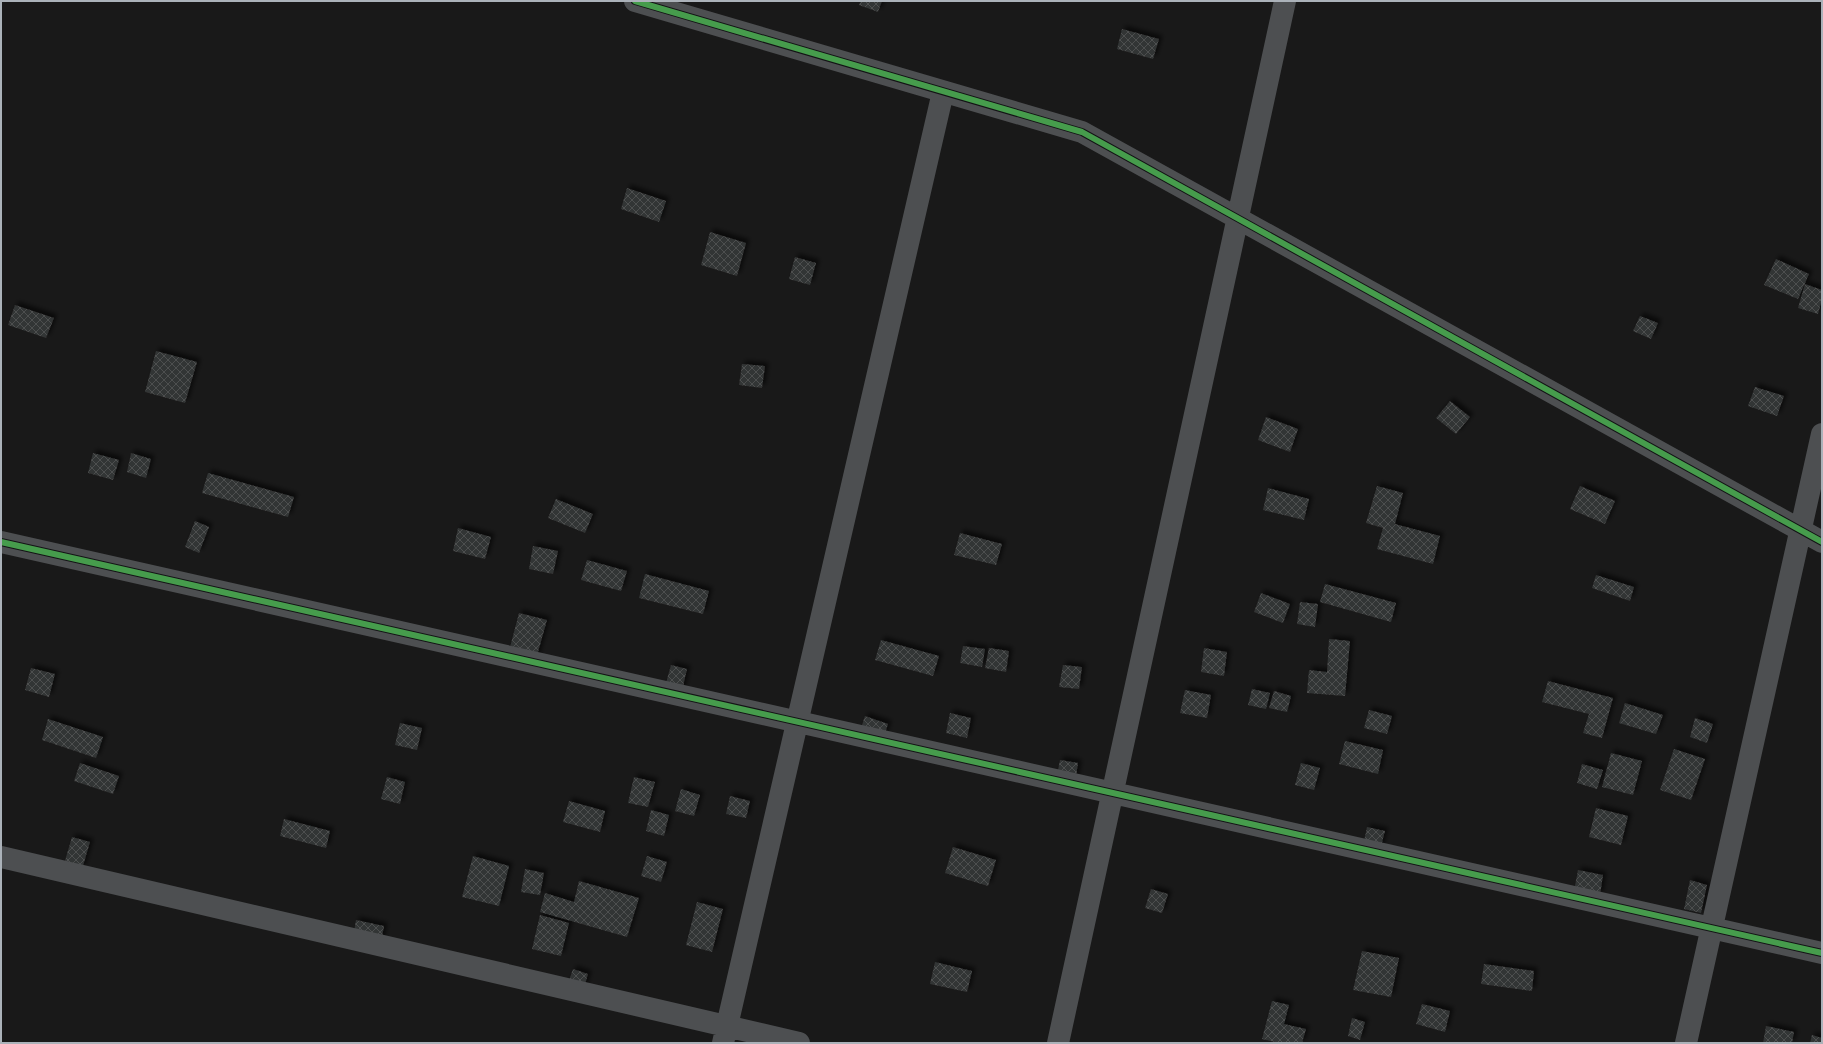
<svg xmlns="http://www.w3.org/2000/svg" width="1823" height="1044" font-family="Karla,sans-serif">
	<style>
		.building { fill: url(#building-cross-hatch); filter: url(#shadow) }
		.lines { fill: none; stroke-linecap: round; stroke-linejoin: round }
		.minor { stroke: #4d4f51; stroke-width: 22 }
		.cycleway-casing { stroke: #131315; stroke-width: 8 }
		.cycleway { stroke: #469c4c; stroke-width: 6 }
	</style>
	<defs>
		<pattern id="building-cross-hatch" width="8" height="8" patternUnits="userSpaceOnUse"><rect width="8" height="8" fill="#333434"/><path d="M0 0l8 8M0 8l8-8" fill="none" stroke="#4e4f4f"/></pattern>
		<filter id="shadow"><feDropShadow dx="3.5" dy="-3.5" stdDeviation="2" flood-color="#0009"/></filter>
	</defs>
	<rect width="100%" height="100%" fill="#191919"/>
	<path class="building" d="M861,1H882L878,12L859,5Z
		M1122,29L1159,39L1153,59L1117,49Z
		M627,188L666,201L659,222L621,209Z
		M710,232L746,243L737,276L701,265Z
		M795,257L816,263L810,285L789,279Z
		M1776,259L1809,274L1798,299L1764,285Z
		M1805,284L1822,290V299L1818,314L1798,308Z
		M15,305L54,318L46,338L8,325Z
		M1640,316L1658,323L1651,339L1633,331Z
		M156,351L197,362L185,403L145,392Z
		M742,364L765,366L762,388L739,385Z
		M1755,387L1784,396L1777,416L1748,406Z
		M1450,401L1470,417L1456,434L1436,418Z
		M1266,417L1298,429L1290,452L1258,440Z
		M93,453L119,460L113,480L88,473Z
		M131,453L151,459L146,478L127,472Z
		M208,473L294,497L288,517L202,493Z
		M1377,486L1403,493L1395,524L1440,536L1433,564L1377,549L1383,528L1366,523Z
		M1580,486L1615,501L1605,524L1570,509Z
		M1268,488L1309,499L1304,520L1263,510Z
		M556,499L593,514L585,533L548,518Z
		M195,521L209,527L199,553L185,547Z
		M458,528L491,537L485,559L453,551Z
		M960,533L1002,544L996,565L954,555Z
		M533,546L558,551L553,574L529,569Z
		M587,560L627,571L621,591L581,580Z
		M645,574L709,591L703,614L639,598Z
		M1596,575L1634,587L1630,601L1592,588Z
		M1325,584L1396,603L1391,622L1320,602Z
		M1261,593L1290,604L1283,623L1254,612Z
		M1300,602L1318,604L1315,627L1297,624Z
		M519,613L547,620L536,659L509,651Z
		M1329,639L1350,641L1345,696L1307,693L1309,670L1327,672Z
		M881,640L939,656L933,676L875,660Z
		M963,646L985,649L982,667L960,663Z
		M989,648L1009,651L1006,672L985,668Z
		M1204,648L1227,652L1224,676L1201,672Z
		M671,665L687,669L681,695L664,690Z
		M1063,665L1082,667L1079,689L1059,687Z
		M31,668L55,674L49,697L25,690Z
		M1548,681L1613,698L1602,738L1583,733L1589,714L1542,702Z
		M1252,689L1270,693L1266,709L1248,705Z
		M1185,690L1211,695L1207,718L1180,713Z
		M1274,691L1291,696L1287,712L1269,708Z
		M1625,703L1663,715L1656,734L1619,723Z
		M1369,710L1392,716L1387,734L1364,728Z
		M950,713L971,718L967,738L946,733Z
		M865,716L888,724L882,742L859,734Z
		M1695,718L1713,724L1707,743L1690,737Z
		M48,719L103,737L96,758L42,740Z
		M400,723L422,728L417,750L395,745Z
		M1345,741L1383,750L1378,774L1339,764Z
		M1674,749L1705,759L1691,800L1660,790Z
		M1611,753L1642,761L1633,795L1602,787Z
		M1060,760L1078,763L1075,783L1056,780Z
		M80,763L119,776L113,794L74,781Z
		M1301,763L1320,768L1314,790L1295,785Z
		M1582,764L1603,770L1597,789L1577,783Z
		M387,777L405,782L400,804L381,799Z
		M634,777L655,782L648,807L628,803Z
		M681,789L700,795L694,816L675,811Z
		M730,796L750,801L746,818L726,814Z
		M569,801L605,811L600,832L563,822Z
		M1596,808L1628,816L1621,845L1589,837Z
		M651,810L669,815L664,836L646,831Z
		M284,819L330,831L326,848L280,836Z
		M1367,827L1385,831L1380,850L1363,846Z
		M72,837L90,842L82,869L64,864Z
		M953,847L996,860L988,886L945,873Z
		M473,856L509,866L499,906L462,897Z
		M647,856L667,862L661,882L641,876Z
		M525,869L544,873L540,895L521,892Z
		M1578,870L1603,875L1600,895L1574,891Z
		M1690,880L1707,885L1701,913L1684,909Z
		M579,881L639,898L627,937L540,912L545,893L574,902Z
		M1151,889L1168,894L1162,913L1145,908Z
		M697,902L723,909L712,952L686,945Z
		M540,915L569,923L561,956L532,949Z
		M356,920L384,926L381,943L353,938Z
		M1362,951L1399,958L1391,997L1353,990Z
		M935,962L972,971L967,992L930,984Z
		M1484,964L1534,971L1532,991L1481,984Z
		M573,969L588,974L583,991L567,986Z
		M1272,1001L1289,1005L1284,1024L1306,1029L1302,1043H1279L1262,1039Z
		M1422,1004L1450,1011L1445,1032L1416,1024Z
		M1352,1018L1365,1022L1360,1040L1348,1036Z
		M1766,1026L1794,1032L1792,1043H1763Z
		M1812,1035L1822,1038V1043H1810Z"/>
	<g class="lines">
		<path class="minor" d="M635,1L1082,132L1822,542
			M1,542L1822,953
			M1,857L799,1043
			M723,1043L943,92
			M1058,1043L1285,1
			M1686,1043L1822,434"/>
		<defs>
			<path id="cycleway" d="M635,1L1082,132L1822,542
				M1,542L1822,953"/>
		</defs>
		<use href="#cycleway" class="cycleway-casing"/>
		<use href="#cycleway" class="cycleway"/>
	</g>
	<rect width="1823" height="1044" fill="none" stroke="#abb2b9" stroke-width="4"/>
</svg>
